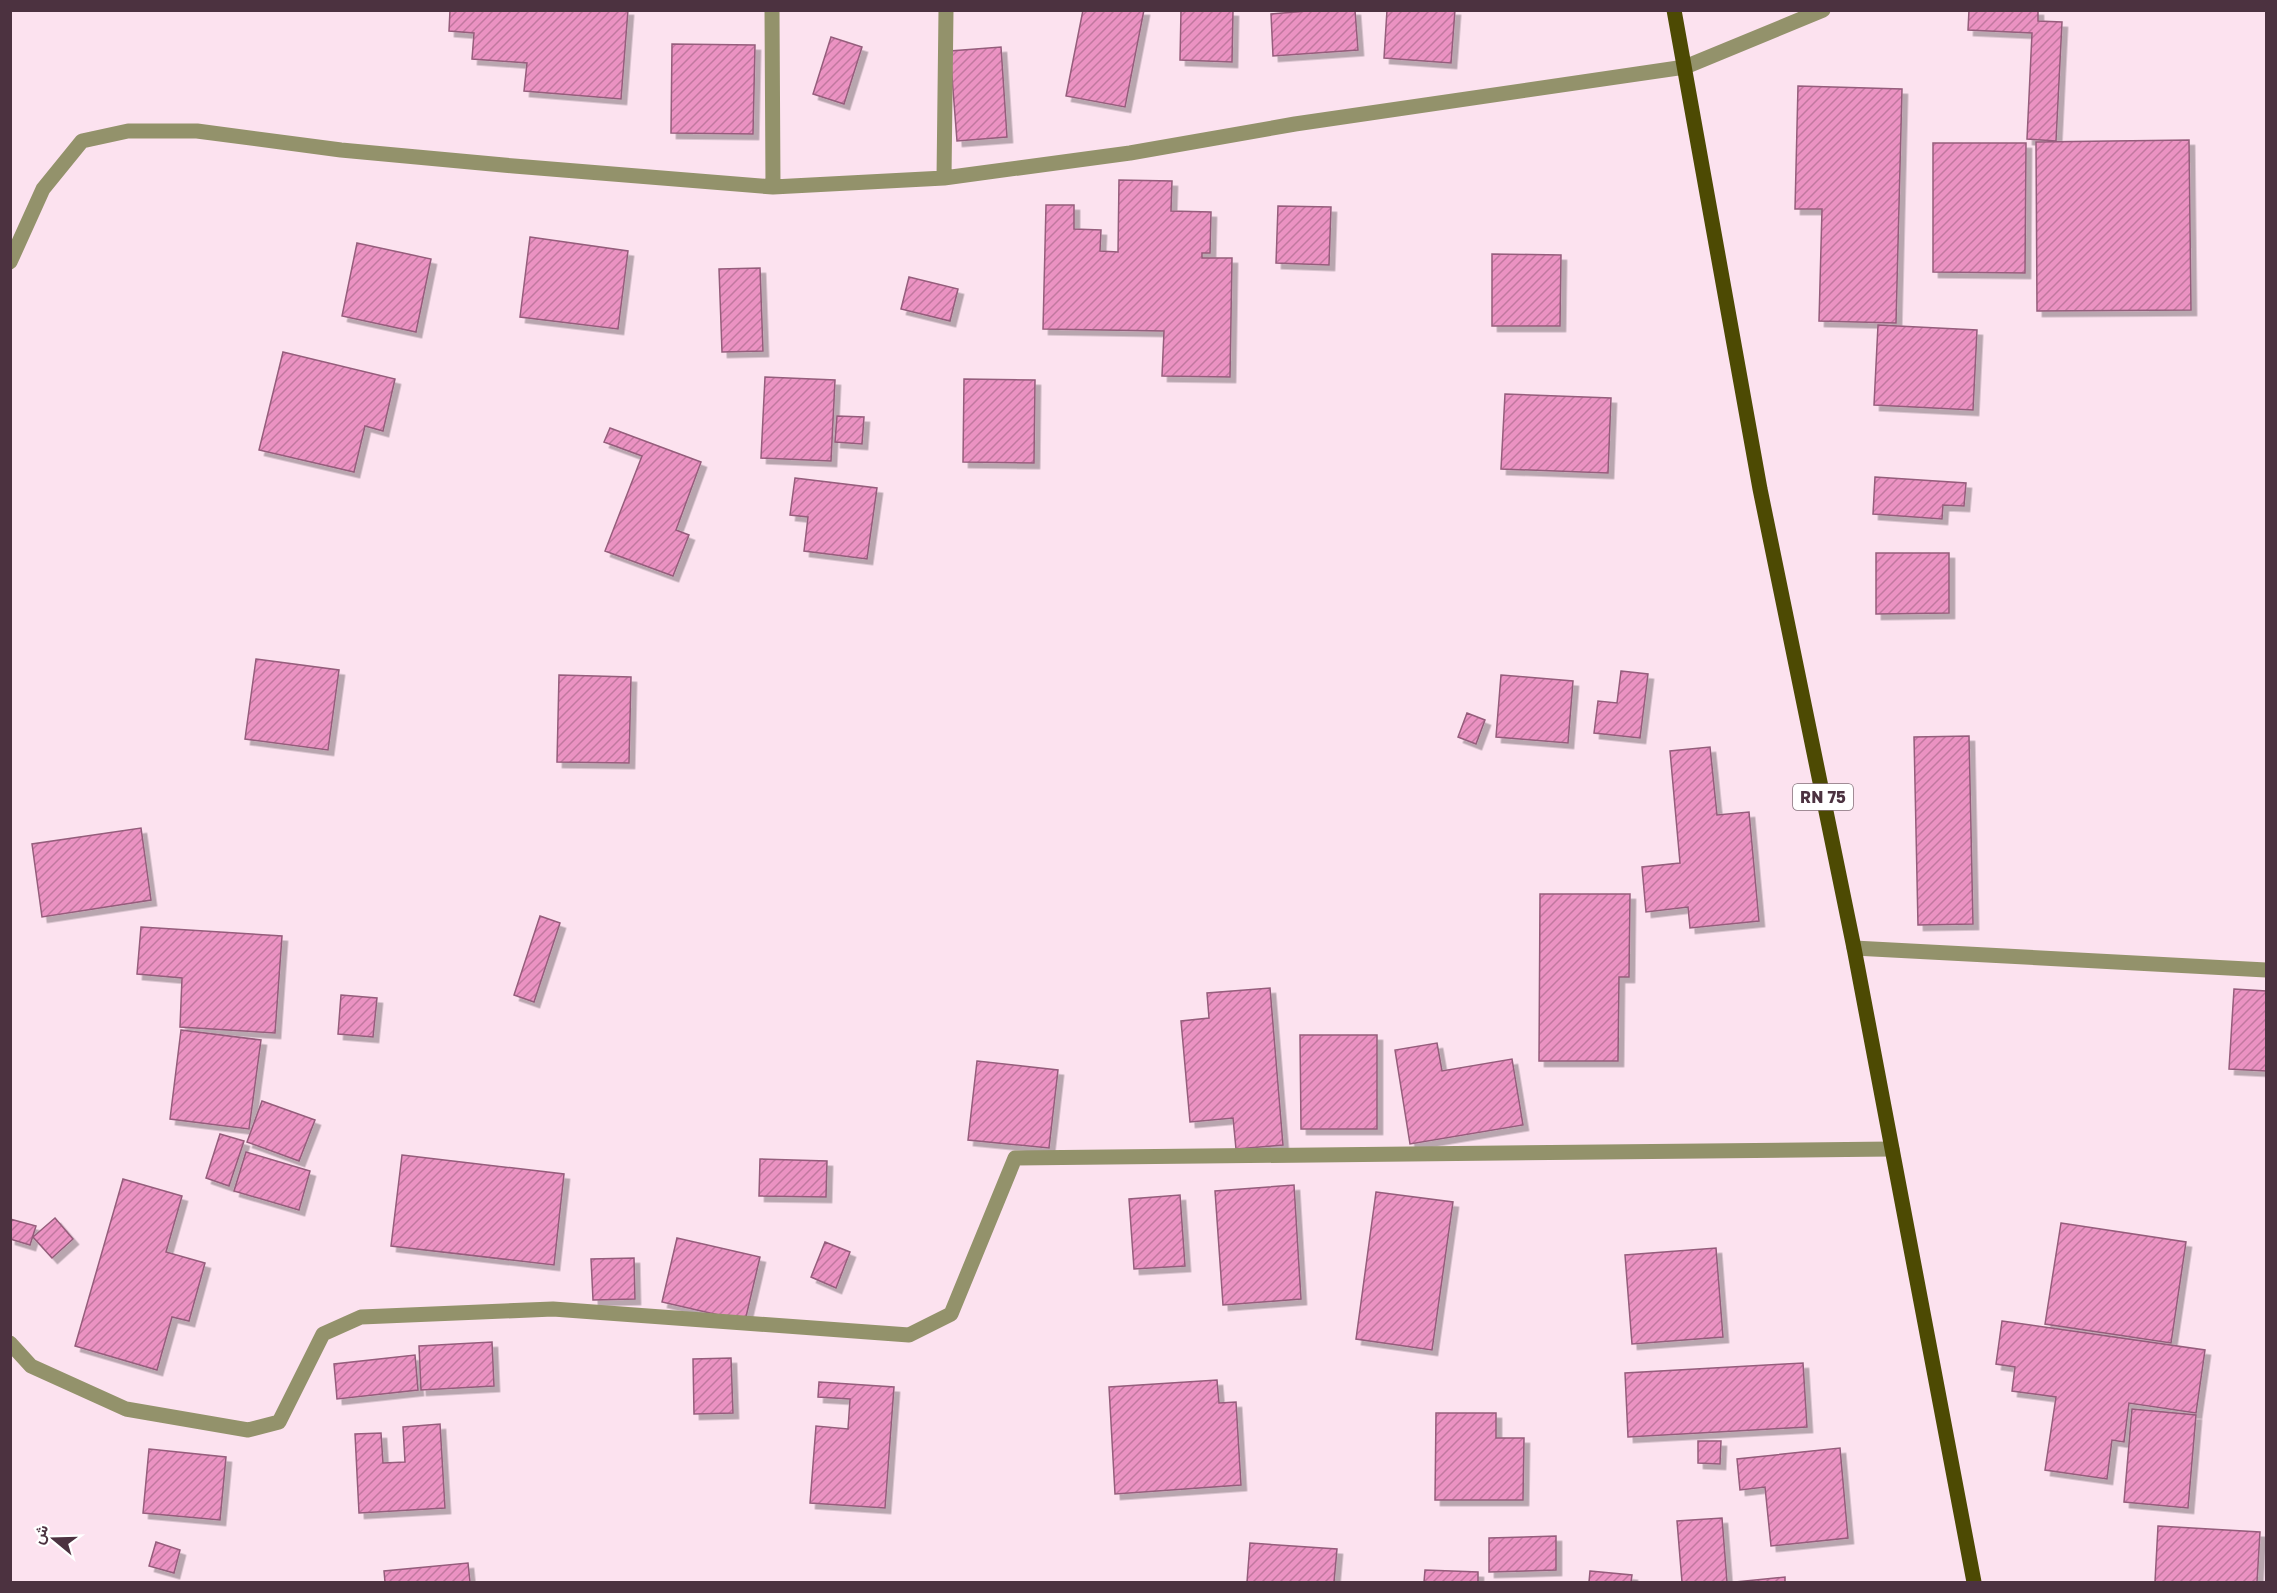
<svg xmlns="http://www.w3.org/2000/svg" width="2277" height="1593" font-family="'Golos Text',Vazirmatn,sans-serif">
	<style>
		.building { fill: url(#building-hatch); stroke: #955d7b; stroke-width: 1.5; filter: url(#shadow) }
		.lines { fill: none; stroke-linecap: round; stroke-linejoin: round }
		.minor { stroke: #93926b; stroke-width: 15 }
		.major { stroke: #4d4a03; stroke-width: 15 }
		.labels { text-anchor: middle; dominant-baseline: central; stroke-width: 4.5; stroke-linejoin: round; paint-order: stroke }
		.shield { fill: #fff; stroke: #827079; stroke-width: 1.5 }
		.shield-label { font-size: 16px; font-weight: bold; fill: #4c3240 }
	</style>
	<defs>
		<pattern id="building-hatch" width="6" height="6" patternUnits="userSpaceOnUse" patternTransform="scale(1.5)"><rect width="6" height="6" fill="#eb92c2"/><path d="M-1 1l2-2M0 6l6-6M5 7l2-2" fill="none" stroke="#c1789f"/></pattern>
		<filter id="shadow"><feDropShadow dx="5.5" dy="5.5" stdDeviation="0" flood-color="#0004"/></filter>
	</defs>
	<rect width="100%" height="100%" fill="#fce2ef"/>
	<path class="building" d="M450,10H628L621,99L524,91L527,63L472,59L474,33L449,31Z
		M1083,10H1144L1125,107L1066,96Z
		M1181,10L1233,11L1232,62L1180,60Z
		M1319,10H1355L1358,50L1273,56L1271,14Z
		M1387,10H1455L1451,63L1384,58Z
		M1969,10H2038V21L2062,22L2056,141L2027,139L2032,33L1968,30Z
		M831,37L862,47L844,104L813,94Z
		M672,44L755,45L753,134L671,133Z
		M1001,47L1007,137L957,141L950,51Z
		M1798,86L1902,89L1896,323L1819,321L1822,209H1795Z
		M2189,140L2191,310L2037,311L2036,142Z
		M1933,143H2026L2025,273L1933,272Z
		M1119,180L1172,181L1171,211L1211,212L1210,253H1202V258H1232L1230,377L1162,376L1164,331L1043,329L1046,205H1074V229L1101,230L1100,251L1118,252Z
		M1278,206L1331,207L1329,265L1276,263Z
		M530,237L628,251L618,329L520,317Z
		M357,243L431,259L416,332L342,316Z
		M1492,254L1561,255L1560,326H1492Z
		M760,268L763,351L722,352L719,269Z
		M909,277L958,289L950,321L901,309Z
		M1878,325L1977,330L1973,410L1874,405Z
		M283,352L395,379L383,431L365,426L354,472L259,450Z
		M765,377L835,380L831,461L761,458Z
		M964,379L1035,380L1034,463L963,462Z
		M1505,394L1611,398L1608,473L1501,469Z
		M837,416L864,417L862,444L835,442Z
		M610,428L701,462L676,530L689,535L673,576L605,551L642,456L604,442Z
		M1875,477L1966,483L1964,506L1943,505L1942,519L1873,514Z
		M795,478L877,488L867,559L804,551L808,517L790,515Z
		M1876,553H1949V613L1876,614Z
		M256,659L339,670L328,750L245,739Z
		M1621,671L1648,674L1640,738L1594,733L1598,701L1617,703Z
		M559,675L631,677L629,763L557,762Z
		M1501,675L1573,681L1568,743L1496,737Z
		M1467,713L1485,720L1476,744L1458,737Z
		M1969,736L1973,924L1918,925L1914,737Z
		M1710,747L1717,815L1749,812L1759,921L1690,928L1688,907L1646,912L1642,867L1680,863L1670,751Z
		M141,828L151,900L42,917L32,844Z
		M1540,894H1630L1629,977H1619L1618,1061H1539Z
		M540,916L560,923L534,1002L514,995Z
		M141,927L282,936L275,1033L180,1027L182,978L137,974Z
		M1270,988L1283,1145L1236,1149L1233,1118L1190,1122L1181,1021L1209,1018L1207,993Z
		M2234,989L2266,991V1071L2229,1069Z
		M341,995L377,998L373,1037L338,1034Z
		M181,1030L261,1040L249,1129L170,1119Z
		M1300,1035H1377V1129H1301Z
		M1437,1043L1442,1071L1512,1059L1523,1125L1410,1144L1395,1050Z
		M977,1061L1058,1070L1049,1148L968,1140Z
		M262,1101L315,1120L299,1161L247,1142Z
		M220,1134L244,1141L229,1186L206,1178Z
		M246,1152L310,1171L299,1210L234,1191Z
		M402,1155L564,1174L554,1265L391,1246Z
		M760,1159L827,1161L826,1197L759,1196Z
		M123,1179L182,1196L166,1252L205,1263L189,1321L172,1317L157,1370L75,1346Z
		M1294,1185L1301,1299L1223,1305L1215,1191Z
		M1376,1192L1453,1202L1432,1350L1356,1339Z
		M1180,1195L1185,1266L1134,1269L1129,1199Z
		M55,1218L73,1239L52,1258L33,1237Z
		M10,1219L36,1226L30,1245L10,1239Z
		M2061,1223L2186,1242L2171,1343L2045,1324Z
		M677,1238L760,1257L745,1321L662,1302Z
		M825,1242L850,1252L836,1288L811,1277Z
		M1716,1248L1723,1337L1632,1344L1625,1255Z
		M634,1258L635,1299L593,1300L591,1259Z
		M2002,1321L2205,1350L2196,1413L2129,1403L2124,1442L2112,1440L2107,1479L2045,1470L2056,1397L2012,1391L2015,1367L1996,1364Z
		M492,1342L494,1386L421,1390L419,1346Z
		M415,1355L418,1390L337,1399L334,1364Z
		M731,1358L733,1413L694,1414L693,1359Z
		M1803,1363L1807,1427L1628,1437L1625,1373Z
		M1217,1380L1219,1403L1236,1402L1241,1485L1115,1494L1109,1387Z
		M819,1382L894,1387L885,1508L810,1503L816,1426L848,1429L850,1399L818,1397Z
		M2132,1409L2196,1415L2188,1508L2124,1502Z
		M1436,1413H1496V1438H1524L1523,1500H1435Z
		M440,1424L445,1508L359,1513L355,1434L381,1433L383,1463L405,1462L403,1427Z
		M1698,1441H1721L1720,1464L1698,1463Z
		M1840,1448L1848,1538L1771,1546L1765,1487L1740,1490L1737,1459Z
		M149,1449L226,1457L220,1520L143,1513Z
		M1722,1518L1727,1582H1682L1677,1521Z
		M2158,1526L2260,1532L2257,1582H2155Z
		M1556,1536V1570L1489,1572V1538Z
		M156,1542L180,1550L174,1573L149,1566Z
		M1250,1543L1337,1549L1334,1582H1247Z
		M468,1563L470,1582H385L384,1571Z
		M1425,1570L1478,1572V1582H1424Z
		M1590,1571L1632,1575L1631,1582H1589Z
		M1785,1577V1582H1735Z"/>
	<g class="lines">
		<path class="minor" d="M772,10L773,187
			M944,178L946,10
			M10,262L43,189L82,141L128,131H197L341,150L514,166L773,187L944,178L1130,153L1295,124L1685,67L1823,10
			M1854,948L2266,970
			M10,1343L31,1366L126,1409L248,1430L279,1422L323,1334L361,1317L553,1309L909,1335L951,1314L1015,1158L1892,1149"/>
		<path class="major" d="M1674,10L1760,489L1854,948L1974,1582"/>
	</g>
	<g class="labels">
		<rect class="shield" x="1793" y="784" width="60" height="26" rx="4.5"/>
		<g class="shield-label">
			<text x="1823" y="797">RN 75</text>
		</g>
	</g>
	<rect width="2277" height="1593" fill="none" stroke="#4c3240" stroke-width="24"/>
	<g transform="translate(54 1539) rotate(289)" stroke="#ffffff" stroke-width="4.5" paint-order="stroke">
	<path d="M0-4.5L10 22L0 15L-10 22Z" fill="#4c3240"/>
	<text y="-9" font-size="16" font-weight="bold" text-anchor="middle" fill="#4c3240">ش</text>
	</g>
</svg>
